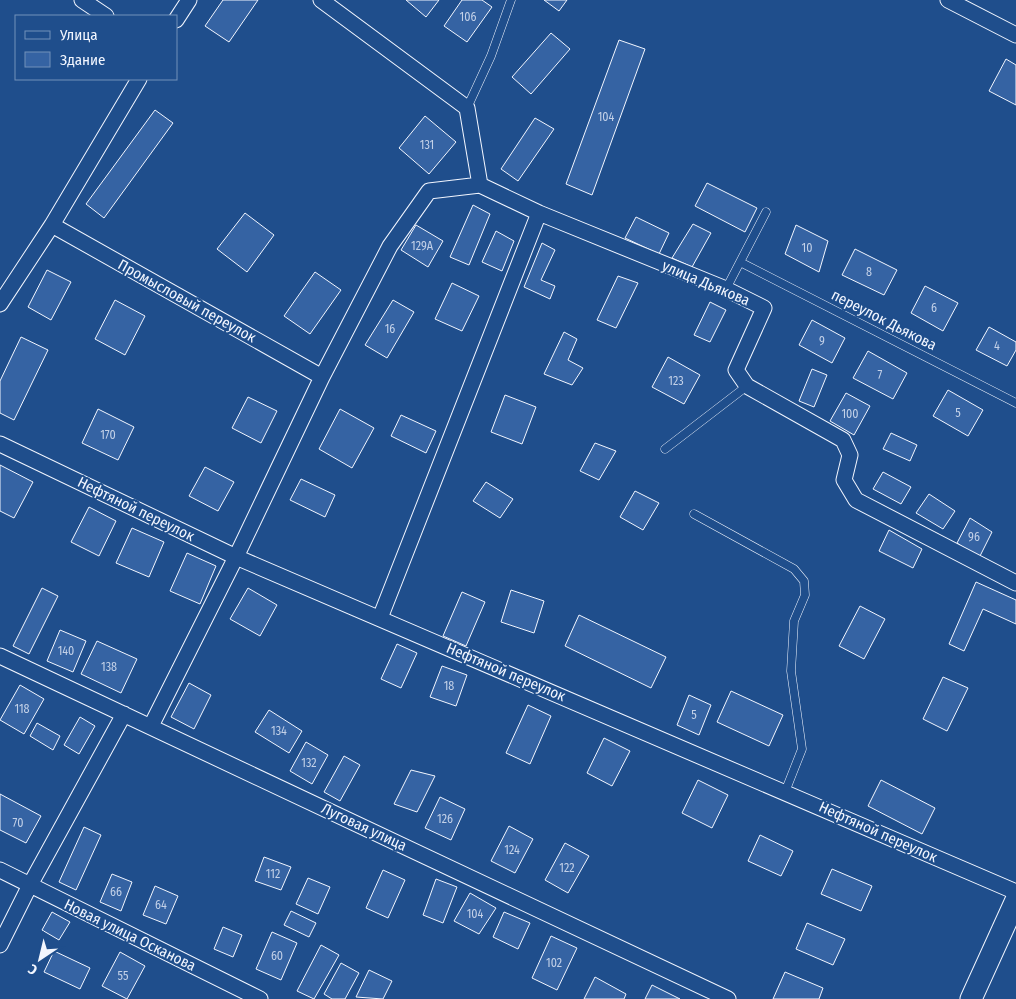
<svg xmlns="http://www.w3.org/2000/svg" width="1016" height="999" font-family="'Fira Sans Condensed',sans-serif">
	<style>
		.building { fill: #3563a3; stroke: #f2f6ff }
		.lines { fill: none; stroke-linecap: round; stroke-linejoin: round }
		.lane-casing { stroke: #f2f6ff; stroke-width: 9 }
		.street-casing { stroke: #f2f6ff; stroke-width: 17 }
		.secondary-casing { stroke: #f2f6ff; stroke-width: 23 }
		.lane { stroke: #1f4e8c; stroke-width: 8 }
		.street { stroke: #1f4e8c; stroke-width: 15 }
		.secondary { stroke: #1f4e8c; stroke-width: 21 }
		.labels { text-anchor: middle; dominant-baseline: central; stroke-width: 4; stroke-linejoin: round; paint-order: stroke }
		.number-label { font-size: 12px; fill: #c3d1e8 }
		.street-label { font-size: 15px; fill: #f2f6ff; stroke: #1f4e8c }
	</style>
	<rect width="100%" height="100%" fill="#1f4e8c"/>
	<path class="building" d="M223,0H258L229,42L205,26Z
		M406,0H439L426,17Z
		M462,0H482L492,7L467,42L444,26Z
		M544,0H567L559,11Z
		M551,33L570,49L531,94L512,77Z
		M619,40L645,49L592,195L566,184Z
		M1006,59L1016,65V105L989,91Z
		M155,110L173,123L104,218L86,204Z
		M425,116L456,142L429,174L399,148Z
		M535,118L554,129L518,181L501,169Z
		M707,183L757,208L745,232L695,206Z
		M473,205L490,214L469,265L450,257Z
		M245,213L274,235L247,272L217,249Z
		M636,217L669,233L659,254L625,238Z
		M693,224L711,233L692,267L672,258Z
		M416,225L443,241L428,267L401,250Z
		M796,225L828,241L819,272L785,254Z
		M496,231L514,241L502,271L482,262Z
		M542,243L555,250L541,280L555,286L550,299L524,287Z
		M855,249L897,270L884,295L842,275Z
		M47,270L71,282L51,320L28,307Z
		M315,272L341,290L310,334L284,316Z
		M618,276L638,283L616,328L597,320Z
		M452,283L479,296L462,331L435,319Z
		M925,286L958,303L943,331L911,313Z
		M115,300L145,316L125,355L95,339Z
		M393,300L414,312L387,358L365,345Z
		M710,302L726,310L710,342L694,335Z
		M812,320L845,338L832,363L799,345Z
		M989,327L1016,342V350L1007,366L976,350Z
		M564,332L577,339L568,360L583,368L572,385L544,374Z
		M21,337L48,350L14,420L0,413V381Z
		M868,351L907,373L893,399L853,378Z
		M668,357L700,375L684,404L652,387Z
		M812,369L827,375L814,407L799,401Z
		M948,390L983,410L968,436L933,416Z
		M846,393L870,406L854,435L830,421Z
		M505,395L536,407L522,444L491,432Z
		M248,397L277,411L261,443L232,428Z
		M98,409L134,427L118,460L82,443Z
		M340,409L374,428L352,468L319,449Z
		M401,415L436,431L426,453L391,436Z
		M891,433L917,445L910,461L883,449Z
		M595,443L616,451L599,480L580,471Z
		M0,465L33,482L14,518L0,511Z
		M205,467L234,482L218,511L189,496Z
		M883,472L911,487L901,504L873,489Z
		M301,479L335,495L325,517L290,500Z
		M486,482L513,499L500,518L473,501Z
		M635,491L659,503L643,530L620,517Z
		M929,494L955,511L943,529L916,513Z
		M89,507L116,521L99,556L71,542Z
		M970,518L992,532L979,558L957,543Z
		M132,528L164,542L149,577L116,563Z
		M889,530L922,549L913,568L879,551Z
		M187,553L216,566L200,604L170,591Z
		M976,582L1016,600V624L983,609L964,651L949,644Z
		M42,588L58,596L29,654L13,646Z
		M248,588L277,605L260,636L230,619Z
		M511,590L544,601L534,633L501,622Z
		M462,592L485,602L466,646L443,636Z
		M860,606L885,619L864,659L839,646Z
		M579,615L666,657L651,688L565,646Z
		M60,630L86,641L73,672L47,661Z
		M97,641L137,659L121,693L81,674Z
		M397,644L417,653L401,688L381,679Z
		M442,666L467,675L456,706L430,697Z
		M943,677L968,688L947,731L923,719Z
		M189,683L211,695L194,729L171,717Z
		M20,685L44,699L24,734L0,720Z
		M731,691L783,715L769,746L717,722Z
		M689,695L711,705L699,735L677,725Z
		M528,705L551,716L530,764L506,753Z
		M269,710L302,731L289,753L255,732Z
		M80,717L95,726L79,754L64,745Z
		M37,723L60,736L53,750L30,736Z
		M604,738L630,751L612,786L587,773Z
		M306,742L328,755L312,784L290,771Z
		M344,756L360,765L340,801L324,792Z
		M411,770L435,776L417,812L394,804Z
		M698,780L728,795L712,828L682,813Z
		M881,780L935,808L922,834L868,806Z
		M0,794L41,816L26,843L0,830Z
		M440,797L465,809L451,840L425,828Z
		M509,826L533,839L515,873L491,861Z
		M84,827L101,835L76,890L59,882Z
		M760,835L793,851L781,876L748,861Z
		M565,843L589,856L568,893L545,880Z
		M264,857L291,867L281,890L255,881Z
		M832,869L872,886L861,911L821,894Z
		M383,870L405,880L388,918L366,908Z
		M112,874L132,882L121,911L100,902Z
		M308,878L330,887L318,914L296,904Z
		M436,879L457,887L443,923L423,915Z
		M155,886L178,896L166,924L143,915Z
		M470,893L496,908L479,934L454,921Z
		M291,911L316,923L309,937L284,925Z
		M52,912L70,922L59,940L42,930Z
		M504,912L530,923L518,949L493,937Z
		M807,923L845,939L833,965L796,949Z
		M223,927L242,935L233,957L214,949Z
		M272,932L297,943L281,980L256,969Z
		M551,936L577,948L557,990L532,978Z
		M321,945L339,955L314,999L297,991Z
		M54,951L90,968L80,989L44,972Z
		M120,952L145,966L127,999L102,986Z
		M341,963L359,973L345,999H332L324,994Z
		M369,970L392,981L383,999L356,997Z
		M785,972L823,988L819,999H773Z
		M595,977L626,994L624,999H584Z
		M652,985L680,999H645Z"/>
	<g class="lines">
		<defs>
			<path id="lane" d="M467,108L491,56L511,0
				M740,262L1016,403
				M726,289L766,212
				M665,449L747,386
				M694,514L794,569L804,581L805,595L794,621L791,671L802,749L785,792"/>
			<path id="street" d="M82,0L106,16
				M321,0L467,108L480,185L539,213L726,289L764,308L736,370L747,386L843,440L850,455L844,480L856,500L1016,583
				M948,0L1016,35
				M176,20L189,0
				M52,225L322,377
				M0,304L52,225L139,79
				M0,444L236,557L1016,892
				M380,618L539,213
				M0,656L728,999
				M151,726L236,557L322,377L390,246L429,191L480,185
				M0,870L260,999
				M0,945L30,885L124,714"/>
			<path id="secondary" d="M971,999L1016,900"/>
		</defs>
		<use href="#lane" class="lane-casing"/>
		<use href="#street" class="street-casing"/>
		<use href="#secondary" class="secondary-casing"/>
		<use href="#lane" class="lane"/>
		<use href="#street" class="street"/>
		<use href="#secondary" class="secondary"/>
	</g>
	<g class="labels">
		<g class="number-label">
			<text x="468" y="17">106</text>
			<text x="606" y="117">104</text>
			<text x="427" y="145">131</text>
			<text x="422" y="246">129А</text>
			<text x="807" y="248">10</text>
			<text x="869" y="272">8</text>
			<text x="934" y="308">6</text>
			<text x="390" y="329">16</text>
			<text x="822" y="341">9</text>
			<text x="997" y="346">4</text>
			<text x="880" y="375">7</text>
			<text x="676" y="381">123</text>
			<text x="958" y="413">5</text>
			<text x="850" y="414">100</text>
			<text x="108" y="435">170</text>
			<text x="974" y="537">96</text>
			<text x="66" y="651">140</text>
			<text x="109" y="667">138</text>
			<text x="449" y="686">18</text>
			<text x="22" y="709">118</text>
			<text x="694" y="715">5</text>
			<text x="279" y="731">134</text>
			<text x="309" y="763">132</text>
			<text x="445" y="819">126</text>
			<text x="18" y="823">70</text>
			<text x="512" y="850">124</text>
			<text x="567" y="868">122</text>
			<text x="273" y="874">112</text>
			<text x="116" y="892">66</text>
			<text x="161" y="905">64</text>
			<text x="475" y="914">104</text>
			<text x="277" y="956">60</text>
			<text x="554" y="963">102</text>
			<text x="123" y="976">55</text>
		</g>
		<g class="street-label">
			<text transform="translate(706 283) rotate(23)">улица Дьякова</text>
			<text transform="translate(187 301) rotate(29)">Промысловый переулок</text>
			<text transform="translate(884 320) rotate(27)">переулок Дьякова</text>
			<text transform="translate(136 509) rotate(26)">Нефтяной переулок</text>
			<text transform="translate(506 672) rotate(23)">Нефтяной переулок</text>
			<text transform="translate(364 827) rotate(25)">Луговая улица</text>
			<text transform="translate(878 832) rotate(24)">Нефтяной переулок</text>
			<text transform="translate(130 935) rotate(26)">Новая улица Осканова</text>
		</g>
	</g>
	<rect x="15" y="15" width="162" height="65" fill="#1f4e8c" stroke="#7391ba"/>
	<rect x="25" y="31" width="25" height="8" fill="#1f4e8c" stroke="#7391ba"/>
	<text x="60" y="40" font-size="15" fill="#f2f6ff">Улица</text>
	<rect x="25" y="52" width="25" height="15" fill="#3563a3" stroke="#7391ba"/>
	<text x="60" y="65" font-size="15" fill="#f2f6ff">Здание</text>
	<g transform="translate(40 959) rotate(215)" stroke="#1f4e8c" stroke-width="4" paint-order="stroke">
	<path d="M0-4L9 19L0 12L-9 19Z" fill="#f2f6ff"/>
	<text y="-8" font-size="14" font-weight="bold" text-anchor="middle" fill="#f2f6ff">С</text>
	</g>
</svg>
